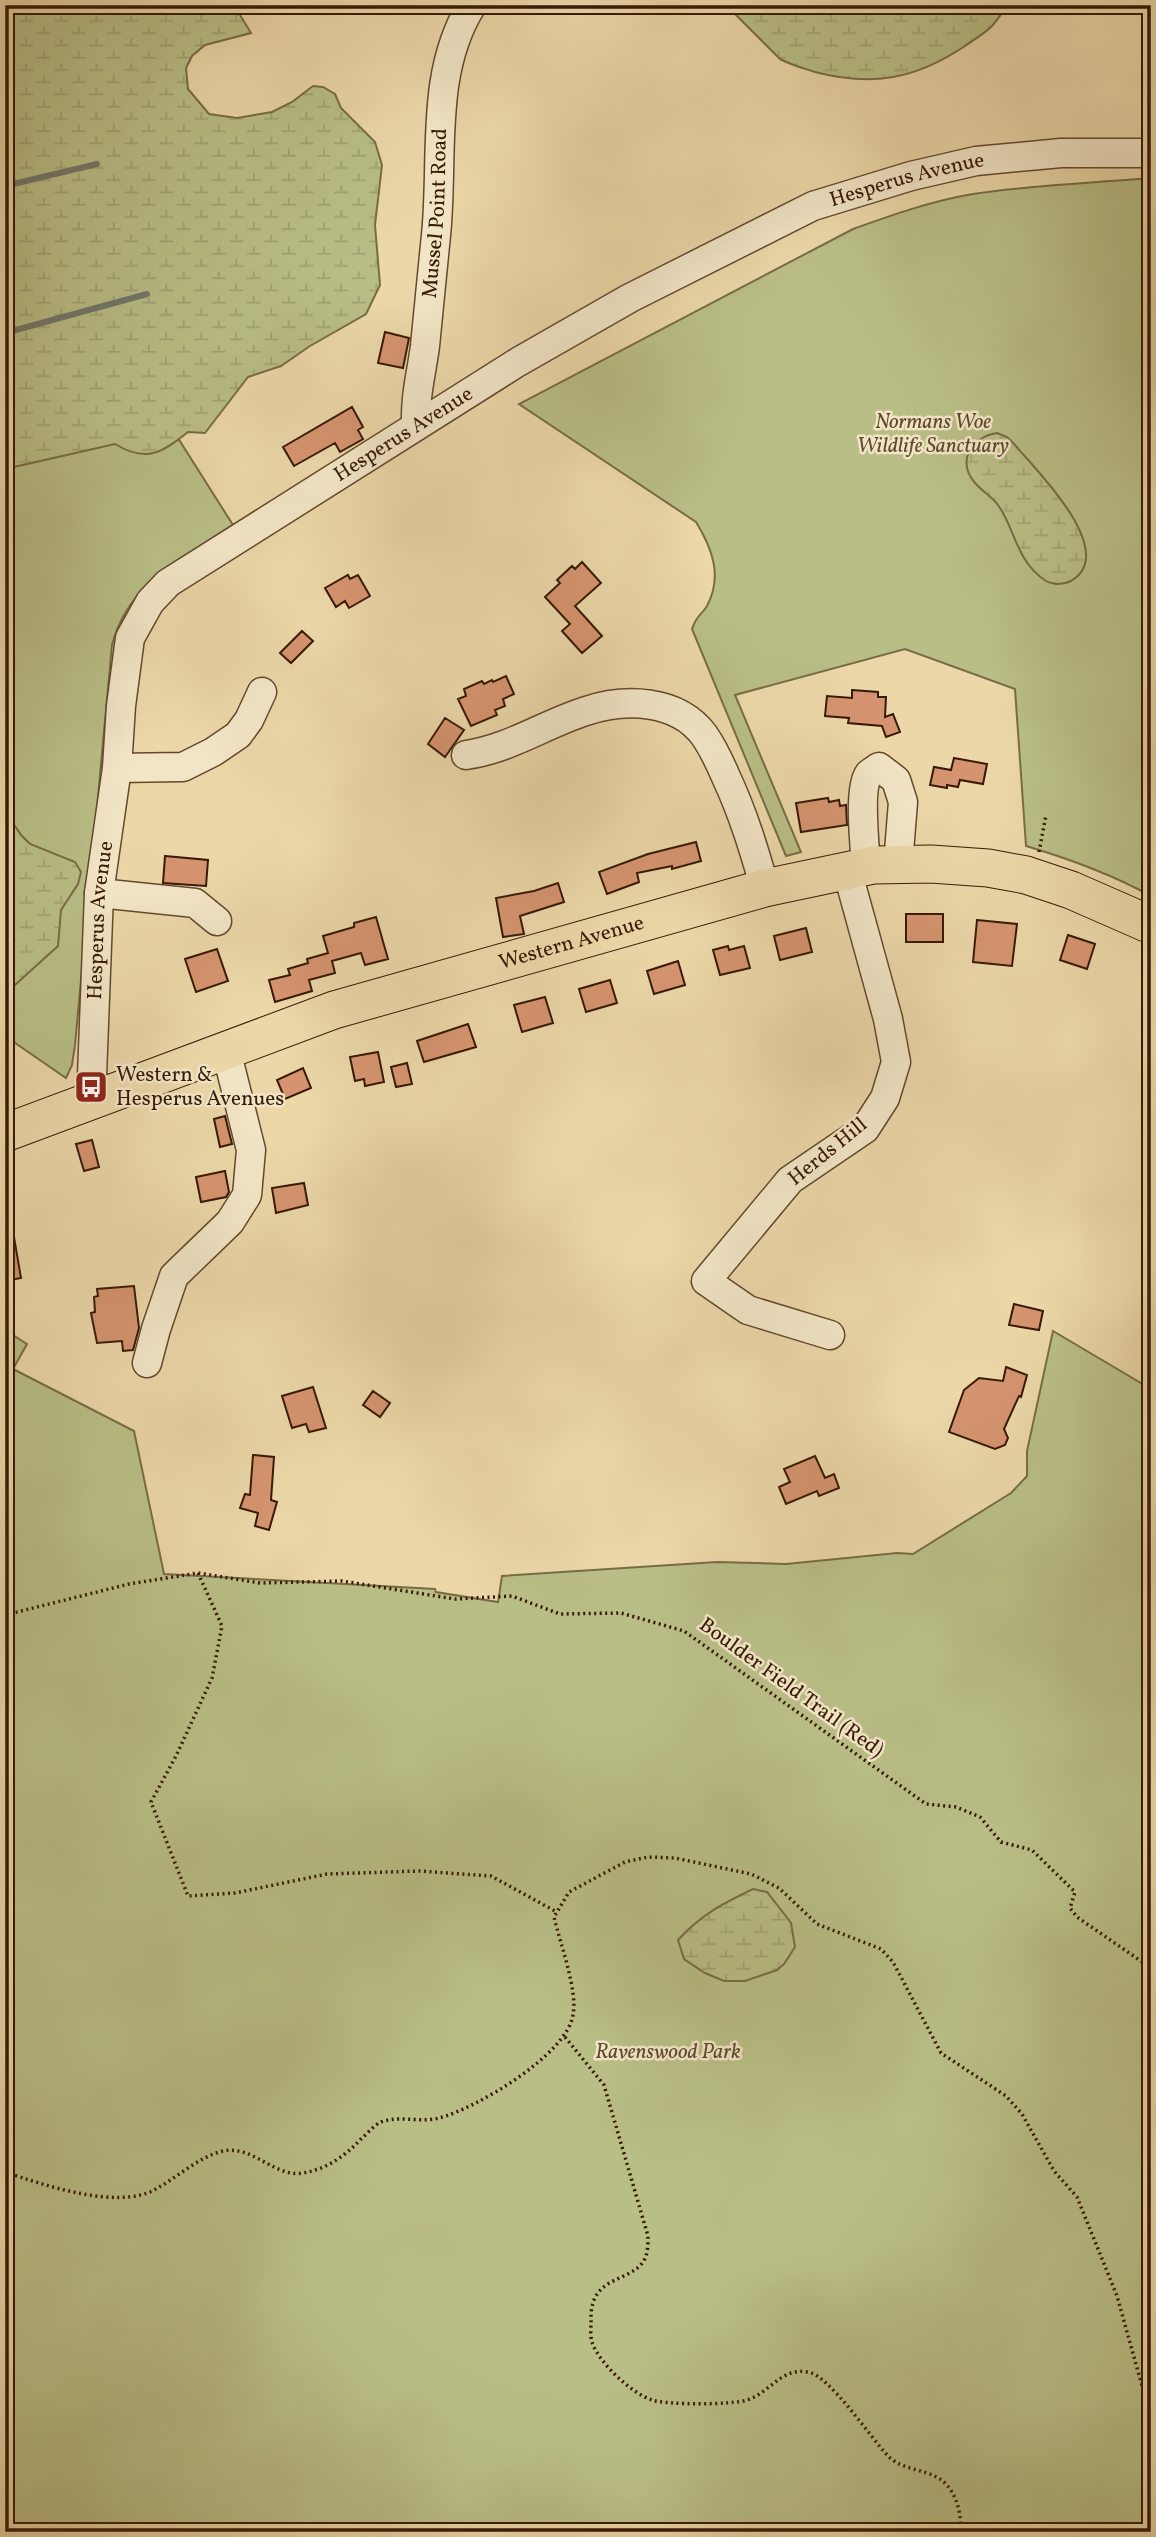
<svg xmlns="http://www.w3.org/2000/svg" width="1156" height="2537" font-family="Vollkorn,serif">
	<style>
		.green { fill: #b9be86; stroke: #786c46; stroke-width: 2 }
		.wetland { fill: url(#wetland-marsh); stroke: #786c46; stroke-width: 2 }
		.lines { fill: none; stroke-linecap: round; stroke-linejoin: round }
		.stream { stroke: #72786c; stroke-width: 6 }
		.building { fill: #d5946f; stroke: #371906; stroke-width: 2 }
		.minor-casing { stroke: #64482e; stroke-width: 31 }
		.major-casing { stroke: #371906; stroke-width: 39 }
		.path { stroke: #371906; stroke-width: 3.5; stroke-dasharray: 2 3.5; stroke-linecap: butt }
		.minor { stroke: #f2e5c6; stroke-width: 28 }
		.major { stroke: #ebd7a8; stroke-width: 37 }
		.labels { text-anchor: middle; dominant-baseline: central; stroke-width: 5; stroke-linejoin: round; paint-order: stroke }
		.street-label { font-size: 21px; fill: #371906; stroke: #f2e5c6 }
		.park-label { font-size: 21px; font-style: italic; fill: #5e4b2c; stroke: #f2e5c6 }
		.poi-label { font-size: 21px; fill: #371906; stroke: #f2e5c6; text-anchor: start }
	</style>
	<defs>
		<pattern id="wetland-marsh" width="20" height="14" patternUnits="userSpaceOnUse" patternTransform="scale(1.75)"><rect width="20" height="14" fill="#b9be86"/><path d="M1 5h8M5 5V1M11 12h8M15 12V8" fill="none" stroke="#a0a372"/></pattern>
	</defs>
	<rect width="100%" height="100%" fill="#ebd7a8"/>
	<filter id="stains"><feTurbulence type="fractalNoise" baseFrequency=".00286" numOctaves="4"/><feColorMatrix values="0 0 0 0 .2 0 0 0 0 .09 0 0 0 0 .02 0 0 0 .5 -.17"/></filter>
	<radialGradient id="worn" r=".72"><stop offset=".6" stop-color="#630" stop-opacity="0"/><stop offset="1" stop-color="#630" stop-opacity=".3"/></radialGradient>
	<path class="green" d="M1151,178V896C1111,874 1070,859 1026,846L1015,689L905,649L735,695L801,852L786,856L692,629C697,614 701,616 707,606C723,576 712,548 696,522L519,404L853,229C892,215 931,201 973,194C1031,185 1091,183 1151,178Z
		M164,416L233,525C184,558 128,582 112,645L75,1045L72,1065L66,1078L5,1036V463Z
		M5,1330L27,1344L13,1369L134,1431L164,1574L435,1589L436,1592L498,1602L502,1576L717,1562L786,1564L897,1553L913,1554L1011,1493L1027,1476V1451L1053,1331L1151,1389V2532H5Z"/>
	<path class="wetland" d="M5,5H234L251,33L205,45L192,56L186,68L188,89L209,114L237,118L272,112L292,102L313,86L323,87L335,94L341,108L375,142L382,165L375,225L380,285L366,314L310,346L281,366L248,377L205,433L188,432C162,453 146,463 115,444L5,469Z
		M726,5H1008C1002,12 997,21 991,27C984,34 973,40 965,46C916,79 872,87 815,72C803,68 791,65 780,59Z
		M997,433L1007,437L1015,445C1036,470 1120,552 1071,581C1063,585 1053,585 1046,581C1016,562 1015,528 998,505C992,497 982,491 975,483C956,460 972,437 997,433Z
		M5,811L21,835L30,844L75,862L81,872L78,884L61,910L58,946L5,994Z
		M753,1889L767,1892L791,1923L795,1947L784,1964L777,1970L745,1981H724L705,1973L684,1959L678,1940C702,1914 722,1904 753,1889Z"/>
	<g class="lines">
		<path class="stream" d="M5,186L97,164
			M5,333L147,294"/>
	</g>
	<path class="building" d="M385,332L409,338L403,368L378,363Z
		M352,407L363,427L358,430L363,439L340,452L335,443L294,466L283,447Z
		M582,562L601,583L575,606L602,636L582,653L562,631L570,624L545,597L560,583L557,580L572,566L575,569Z
		M348,575L350,579L358,575L370,596L349,608L345,601L336,607L325,588Z
		M302,631L313,641L291,663L280,653Z
		M506,676L514,694L503,699L505,706L495,710L497,715L471,726L458,699L466,696L464,689L482,681L484,684L492,680L493,682Z
		M852,690L878,692V697H886L885,717L893,714L900,732L886,737L882,726L848,723L849,718L825,716L827,696L852,698Z
		M445,718L464,730L445,757L428,744Z
		M954,758L987,764L983,784L960,780L958,787L947,785V788L930,785L934,767L951,770Z
		M828,798L829,802L839,800L840,806L846,805L847,825L801,832L796,803Z
		M696,842L701,861L672,869V866L637,873L639,882L607,894L599,872L648,854Z
		M165,856L208,860L206,886L163,883Z
		M558,883L564,902L520,916L524,934L503,937L496,898L534,891Z
		M906,914H943V942H906Z
		M376,917L388,959L365,965L361,953L332,961L335,973L309,980L312,991L275,1002L269,980L290,975L288,969L308,963L307,959L328,953L323,936L354,927V923Z
		M977,920L1017,924L1012,966L973,962Z
		M806,928L812,952L780,960L774,936Z
		M1068,935L1095,944L1087,969L1060,960Z
		M728,946L729,950L744,946L750,968L720,975L713,950Z
		M217,949L228,981L196,992L185,959Z
		M678,961L685,985L654,994L647,971Z
		M610,980L617,1003L586,1012L579,989Z
		M545,997L553,1023L522,1032L514,1005Z
		M468,1024L476,1047L424,1062L417,1041Z
		M378,1052L384,1082L365,1086L364,1079L355,1081L350,1057Z
		M407,1063L412,1084L396,1087L391,1067Z
		M303,1068L311,1088L285,1099L277,1080Z
		M225,1116L232,1144L220,1147L214,1119Z
		M92,1140L99,1167L84,1171L76,1144Z
		M225,1171L229,1192L226,1197L201,1202L196,1177Z
		M304,1183L308,1205L276,1213L272,1188Z
		M5,1237H14L21,1278L5,1281Z
		M134,1286L139,1328L133,1350L123,1351L122,1341L97,1343L91,1313L95,1312L94,1297L98,1296L97,1289Z
		M1014,1304L1043,1311L1039,1330L1009,1325Z
		M1006,1367L1027,1375L1021,1397L1019,1396L1004,1429L1008,1438L1005,1445L995,1449L949,1432L964,1390L979,1378L1003,1381Z
		M313,1387L326,1428L309,1432L306,1424L292,1428L282,1396Z
		M373,1391L390,1403L380,1417L363,1405Z
		M253,1455L274,1457L271,1500L277,1502L269,1530L255,1526L258,1513L240,1508L245,1494L250,1495Z
		M815,1456L825,1478L834,1474L839,1488L819,1496L817,1491L786,1504L779,1487L790,1482L784,1469Z"/>
	<g class="lines">
		<defs>
			<g id="minor">
				<path id="s1" d="M416,426C415,395 421,376 425,346C429,309 432,272 436,235C444,159 429,73 472,5"/>
				<path d="M466,755C509,749 545,724 586,711C625,698 677,699 704,735C713,748 720,763 726,777C743,813 754,850 765,888"/>
				<path d="M117,768L183,767L213,752L238,735L249,720L262,692"/>
				<path d="M866,866C865,848 858,788 869,774C872,771 876,769 879,767L896,780L903,802L898,864"/>
				<path d="M99,893L195,903L217,921"/>
				<path id="s2" d="M91,1102L99,893L117,768L121,706L130,638L150,602L168,583L518,362L630,298L813,206L911,176L976,161L1061,153H1151"/>
				<path d="M830,1335L748,1310L706,1281L790,1180L865,1129L885,1098L896,1062L888,1019L847,870"/>
				<path d="M147,1363L156,1329L174,1276L230,1222L247,1195L251,1150L226,1050"/>
			</g>
			<g id="major">
				<path id="s3" d="M5,1133L334,1010L765,888L874,865L931,864L988,868L1026,875L1071,890L1151,925"/>
			</g>
		</defs>
		<use href="#minor" class="minor-casing"/>
		<use href="#major" class="major-casing"/>
		<path class="path" d="M1039,852L1046,815
			M198,1573L222,1626L212,1678L176,1756L151,1802L188,1896L235,1893L327,1874L419,1871L491,1876L555,1911
			M5,1615L129,1584L198,1573L260,1583L342,1581L455,1599L512,1596L560,1614L621,1613L684,1631L926,1804L956,1807L980,1817L1001,1842L1032,1850L1075,1892L1070,1908L1077,1917L1151,1968
			M565,2037L604,2085L648,2236C648,2241 648,2247 647,2252C640,2286 589,2269 591,2321C591,2327 590,2336 592,2342C599,2363 631,2393 652,2400C666,2405 732,2405 747,2400C770,2393 781,2367 808,2372C829,2375 871,2438 888,2456C904,2472 929,2468 945,2483C957,2495 962,2515 960,2532
			M5,2172C44,2185 116,2210 154,2190C177,2178 198,2157 223,2151C253,2145 275,2178 303,2173C327,2169 345,2156 361,2139C367,2134 374,2125 381,2122C400,2115 420,2123 439,2118C475,2109 567,2055 573,2015C578,1991 560,1943 554,1917L569,1892L625,1862L648,1857L675,1858L751,1874L779,1888L817,1924L881,1949L893,1962L941,2053L1006,2096L1022,2114L1054,2171L1077,2197L1117,2296L1151,2418
			M5,2208L11,2174
			M5,2233L9,2245L5,2255"/>
		<use href="#minor" class="minor"/>
		<use href="#major" class="major"/>
	</g>
	<defs>
		<symbol id="bus-square" viewBox="-11 -11 22 22"><rect x="-9" y="-9" width="18" height="18" rx="4" fill="#8f2418" stroke="#f2e5c6"/><path d="M-5-6H5V4H4V6H2V4H-2V6H-4V4H-5ZM-3.5-4V0h7V-4ZM-3.5 1.2v1.5H-2V1.2ZM2 1.2v1.5H3.5V1.2Z" fill="#fff"/></symbol>
	</defs>
	<g fill-rule="evenodd">
		<use href="#bus-square" x="72" y="1068" width="38" height="38"/>
	</g>
	<g class="labels">
		<g class="street-label">
			<text stroke="none"><textPath href="#s2" startOffset="1379">Hesperus Avenue</textPath></text>
			<text stroke="none"><textPath href="#s1" startOffset="214">Mussel Point Road</textPath></text>
			<text stroke="none"><textPath href="#s2" startOffset="812">Hesperus Avenue</textPath></text>
			<text stroke="none"><textPath href="#s2" startOffset="182">Hesperus Avenue</textPath></text>
			<text stroke="none"><textPath href="#s3" startOffset="598">Western Avenue</textPath></text>
			<text transform="translate(828 1152) rotate(-39)">Herds Hill</text>
			<text transform="translate(791 1688) rotate(36)">Boulder Field Trail (Red)</text>
		</g>
		<g class="park-label">
			<text x="933" y="422">Normans Woe<tspan x="933" dy="24">Wildlife Sanctuary</tspan></text>
			<text x="668" y="2052">Ravenswood Park</text>
		</g>
		<g class="poi-label">
			<text x="116" y="1075">Western &amp;<tspan x="116" dy="24">Hesperus Avenues</tspan></text>
		</g>
	</g>
	<rect width="1156" height="2537" fill="none" stroke="#ebd7a8" stroke-width="28"/>
	<rect x="7" y="7" width="1142" height="2523" fill="none" stroke="#371906" stroke-width="3.5"/>
	<rect x="14" y="14" width="1128" height="2509" fill="none" stroke="#371906" stroke-width="2"/>
	<rect width="100%" height="100%" filter="url(#stains)"/>
	<rect width="100%" height="100%" fill="url(#worn)"/>
</svg>
